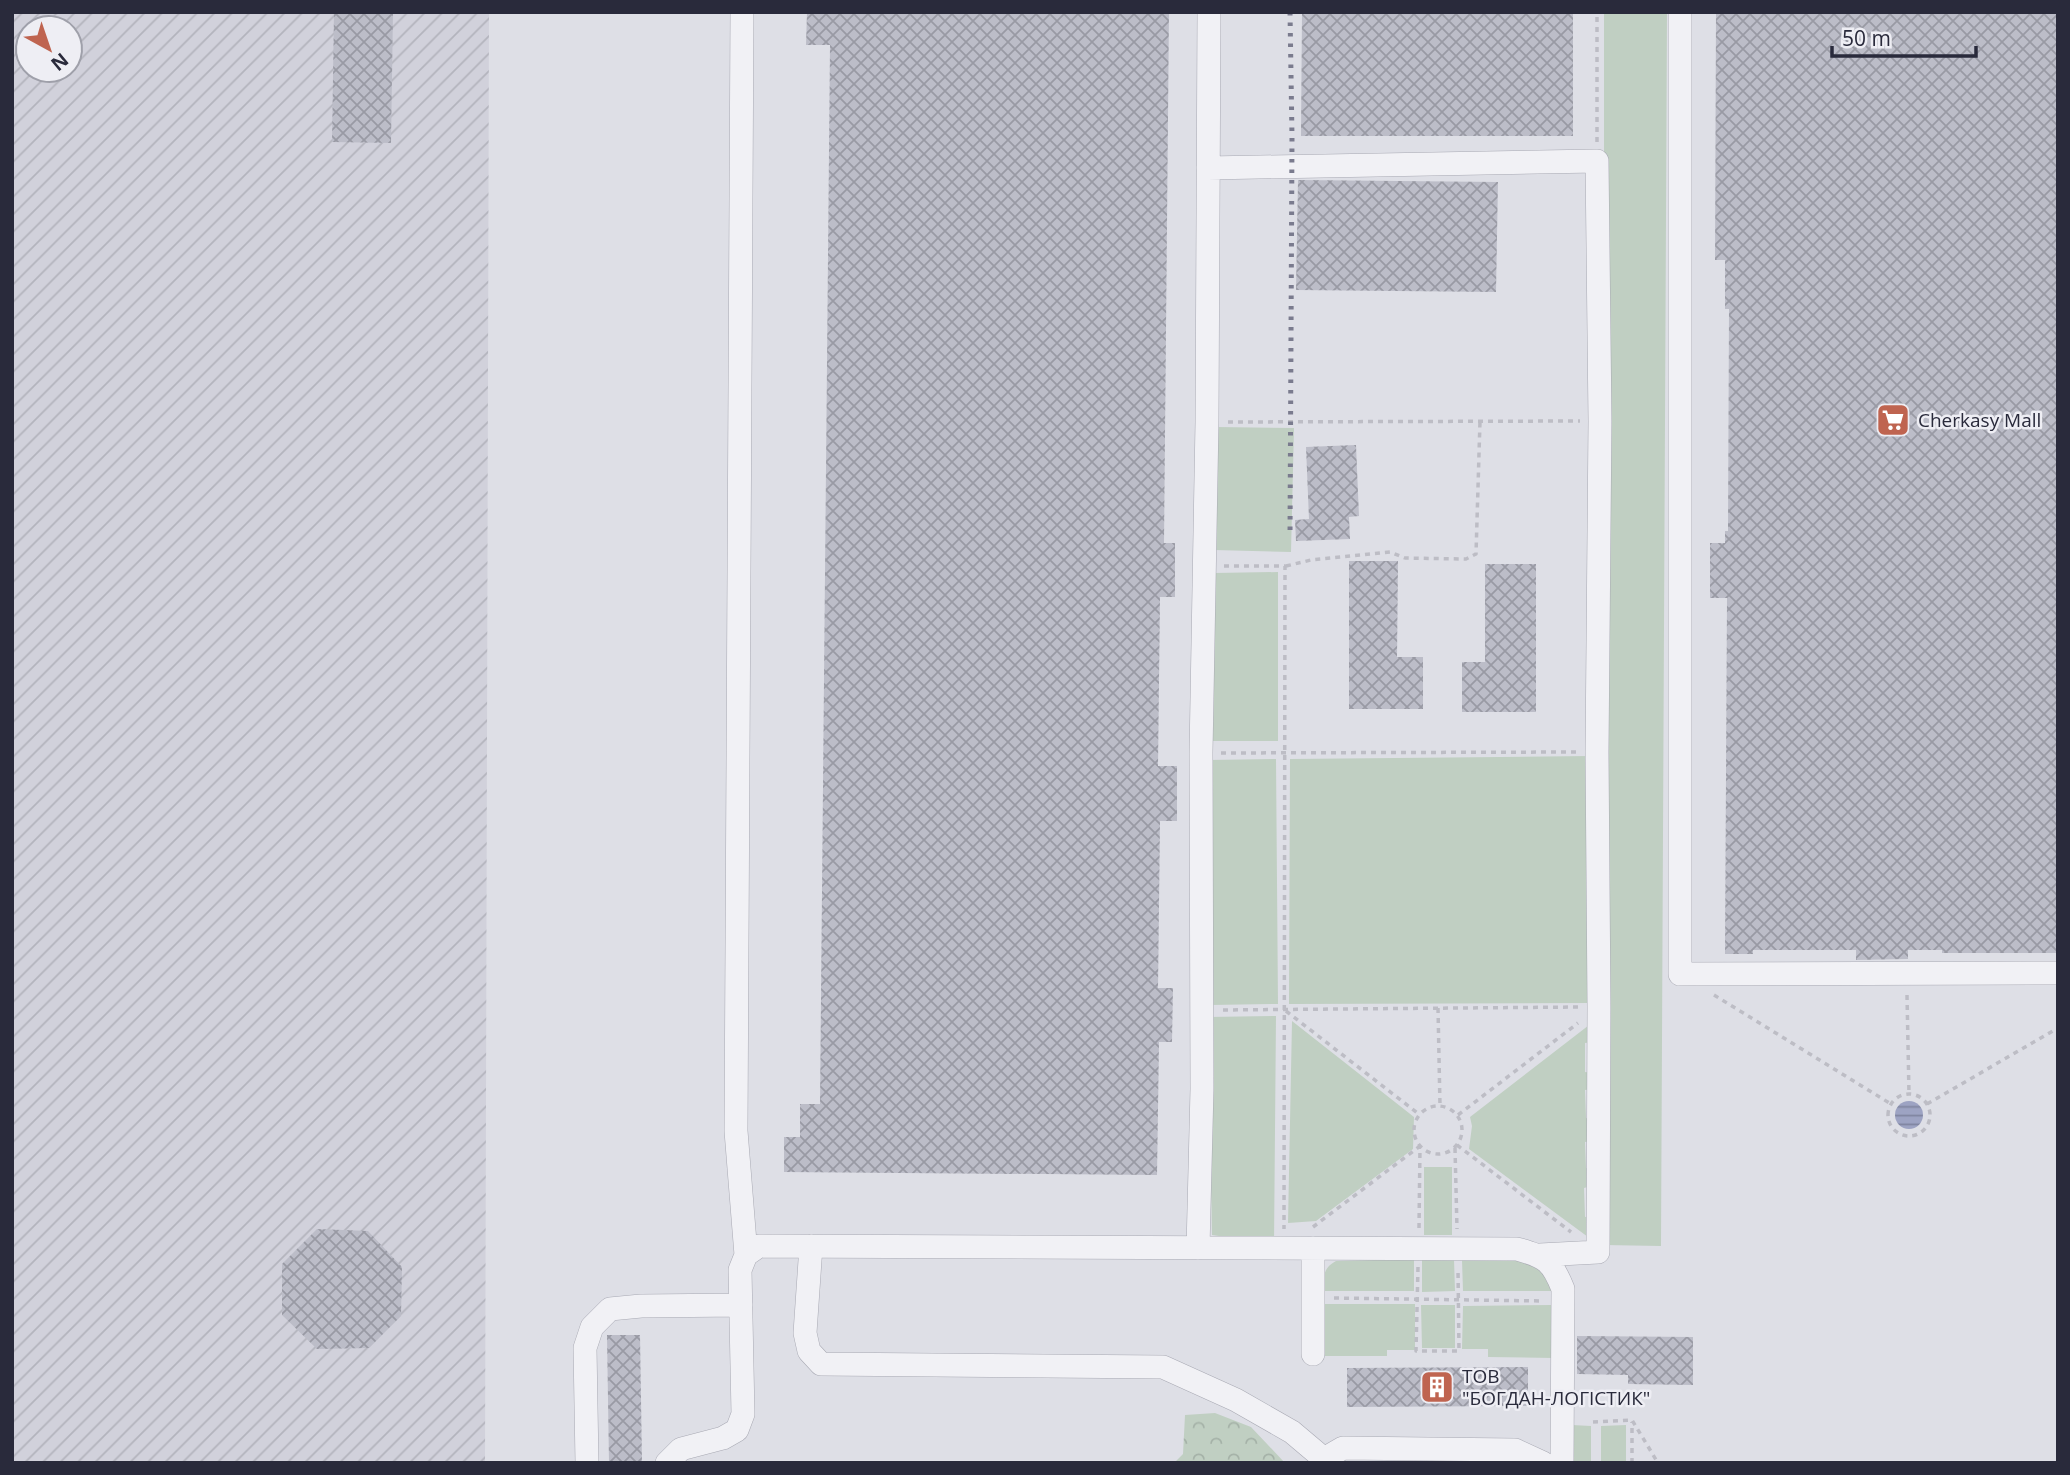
<svg xmlns="http://www.w3.org/2000/svg" width="2070" height="1475" font-family="'Open Sans',sans-serif">
	<style>
		.industrial { fill: url(#industrial-furrows); fill-rule: evenodd }
		.grass { fill: #c0cfc2 }
		.forest { fill: url(#forest-crowns) }
		.water { fill: url(#water-rules) }
		.building { fill: url(#building-cross-hatch) }
		.lines { fill: none; stroke-linecap: round; stroke-linejoin: round }
		.minor-casing { stroke: #a8a9b3; stroke-width: 24 }
		.path { stroke: #bdbdc5; stroke-width: 3.5; stroke-dasharray: 5 5; stroke-linecap: butt }
		.minor { stroke: #f1f1f5; stroke-width: 23 }
		.rail { stroke: #7a7b8e; stroke-width: 5; stroke-dasharray: 3.5 7; stroke-linecap: butt }
		.labels { text-anchor: middle; dominant-baseline: central; stroke-width: 5; stroke-linejoin: round; paint-order: stroke }
		.poi-label { font-size: 19px; fill: #292a3b; stroke: #eeeef4; text-anchor: start }
	</style>
	<defs>
		<pattern id="industrial-furrows" width="10" height="10" patternUnits="userSpaceOnUse" patternTransform="scale(1.75)"><rect width="10" height="10" fill="#d1d1db"/><path d="M-1 1l2-2M0 10L10 0M9 11l2-2" fill="none" stroke="#b3b4bd"/></pattern>
		<pattern id="forest-crowns" width="20" height="18" patternUnits="userSpaceOnUse" patternTransform="scale(1.75)"><rect width="20" height="18" fill="#c0cfc2"/><path d="M2 6a3 3 0 1 1 6 0M12 15a3 3 0 1 1 6 0" fill="none" stroke="#a5b2a8"/></pattern>
		<pattern id="water-rules" width="6" height="5" patternUnits="userSpaceOnUse" patternTransform="scale(1.75)"><rect width="6" height="5" fill="#9da3c3"/><path d="M0 2.5h6" fill="none" stroke="#8085a0"/></pattern>
		<pattern id="building-cross-hatch" width="8" height="8" patternUnits="userSpaceOnUse" patternTransform="scale(1.75)"><rect width="8" height="8" fill="#bcbdc8"/><path d="M0 0l8 8M0 8l8-8" fill="none" stroke="#999aa4"/></pattern>
	</defs>
	<rect width="100%" height="100%" fill="#dedfe6"/>
	<path class="industrial" d="M12,12H489L485,1463H12ZM28,28H70V70H28Z"/>
	<path class="grass" d="M1604,12H1667L1661,1246L1604,1245Z
		M1216,427L1294,428L1291,552L1214,550Z
		M1278,572V741H1213L1214,573Z
		M1590,756L1591,1003L1289,1004L1290,759Z
		M1276,759L1278,1004L1210,1005L1208,760Z
		M1276,1016L1274,1244L1212,1235L1208,1017Z
		M1292,1021L1414,1117L1413,1149L1316,1221L1288,1223Z
		M1593,1022V1042L1585,1043V1072L1593,1073V1089L1585,1090L1586,1118L1592,1120L1593,1141L1585,1142L1586,1168L1592,1169L1591,1186L1584,1188L1585,1217L1593,1216L1588,1237L1469,1149L1472,1126L1470,1117Z
		M1424,1167H1452V1235H1424Z
		M1414,1259V1291H1323C1323,1277 1323,1268 1336,1261Z
		M1454,1259L1455,1291L1422,1292V1260Z
		M1516,1259C1537,1266 1545,1268 1551,1291H1463L1462,1260Z
		M1322,1304H1415V1350H1387V1356H1321Z
		M1421,1305H1455V1348H1422Z
		M1552,1305L1553,1358L1488,1357V1349H1462L1463,1306Z
		M1572,1425L1591,1426V1463H1572Z
		M1626,1425V1463H1601V1426Z"/>
	<path class="forest" d="M1215,1413L1251,1427L1285,1463H1174L1183,1454L1185,1415Z"/>
	<path class="water" d="M1895 1115a14 14 0 1 1 28 0a14 14 0 1 1-28 0Z"/>
	<path class="building" d="M334,12H393L391,143L332,142Z
		M807,12H1169L1164,543H1175V597H1160L1158,766H1177V821H1160L1158,988H1173L1172,1042H1159L1157,1175L784,1172V1137H800V1104H820L830,45H806Z
		M1302,12H1573V136H1301Z
		M1716,12H2058V953H1942V950H1908V959L1856,960V950H1753V954H1725L1727,598H1710V543H1725V531H1728L1729,309H1725V260H1715Z
		M1298,180L1498,182L1496,292L1296,290Z
		M1356,445L1359,516L1349,517L1350,539L1296,541L1295,520L1309,519L1306,447Z
		M1349,561H1398L1397,657H1423V709H1349Z
		M1485,564H1536V712H1462V662H1485Z
		M317,1229L368,1231L402,1267L401,1316L369,1348L317,1349L282,1315V1264Z
		M607,1335H640L642,1463H609Z
		M1577,1336L1693,1337V1385L1628,1384V1375L1577,1374Z
		M1528,1367V1406L1347,1407V1368Z"/>
	<g class="lines">
		<defs>
			<path id="minor" d="M742,12L736,1131L746,1255
				M1680,12V974L2058,973
				M1208,168L1597,161L1600,421L1597,752L1599,1007L1598,1252L1540,1255
				M811,1246L805,1333L809,1351L821,1364L1163,1367L1236,1400L1292,1432L1324,1459
				M1198,1248L1202,1089L1201,753L1207,422L1209,12
				M1313,1354V1248
				M587,1463L585,1348L592,1327L610,1309L641,1306L741,1305
				M667,1463L681,1449L723,1438L737,1430L743,1414L740,1270L746,1255L759,1246L1517,1249C1546,1257 1552,1261 1563,1289L1562,1463
				M1322,1463L1324,1459L1343,1448L1515,1450L1543,1463"/>
		</defs>
		<use href="#minor" class="minor-casing"/>
		<path class="path" d="M1597,142V12
			M1228,422L1580,421
			M1224,566H1285L1284,1229
			M1286,566L1311,560L1390,552L1405,558L1466,559L1476,554L1480,421
			M1221,753L1577,752
			M1714,995L1891,1104
			M1907,995L1909,1094
			M1438,1008L1440,1106
			M1223,1010L1579,1007
			M1286,1011L1420,1115
			M1888 1115a21 21 0 1 1 42 0a21 21 0 1 1-42 0Z
			M1927,1104L2058,1028
			M1414 1130a24 24 0 1 1 48 0a24 24 0 1 1-48 0Z
			M1458,1115L1578,1023
			M1457,1145L1571,1232
			M1455,1148L1457,1229
			M1313,1227L1420,1146
			M1419,1228L1420,1146
			M1418,1267L1416,1351H1459L1458,1269
			M1334,1298L1543,1301
			M1593,1422L1632,1420L1658,1463
			M1632,1463V1422"/>
		<use href="#minor" class="minor"/>
		<path class="rail" d="M1290,12L1292,137L1290,537"/>
	</g>
	<defs>
		<symbol id="supermarket-square" viewBox="-11 -11 22 22"><rect x="-9" y="-9" width="18" height="18" rx="4" fill="#bf6450" stroke="#eeeef4"/><path d="M-6-5.5h2.5l.6 2H6L4.5 2H-2.5L-4.4-4H-6ZM-1.5 3.2a1.3 1.3 0 1 0 .1 0ZM3 3.2a1.3 1.3 0 1 0 .1 0Z" fill="#fff"/></symbol>
		<symbol id="building-square" viewBox="-11 -11 22 22"><rect x="-9" y="-9" width="18" height="18" rx="4" fill="#bf6450" stroke="#eeeef4"/><path d="M-4-6H4V6H1V3H-1V6H-4ZM-2.5-4.3h1.7v1.8h-1.7ZM.8-4.3h1.7v1.8H.8ZM-2.5-1h1.7V.8h-1.7ZM.8-1h1.7V.8H.8Z" fill="#fff"/></symbol>
	</defs>
	<g fill-rule="evenodd">
		<use href="#supermarket-square" x="1874" y="401" width="38" height="38"/>
		<use href="#building-square" x="1418" y="1368" width="38" height="38"/>
	</g>
	<g class="labels">
		<g class="poi-label">
			<text x="1918" y="420">Cherkasy Mall</text>
			<text x="1462" y="1376">ТОВ<tspan x="1462" dy="22">"БОГДАН-ЛОГІСТИК"</tspan></text>
		</g>
	</g>
	<rect width="2070" height="1475" fill="none" stroke="#292a3b" stroke-width="28"/>
	<g transform="translate(49 49) rotate(140)"><circle r="33" fill="#eeeef4" stroke="#9fa0aa" stroke-width="2"/>
	<path d="M0-5L12 26L0 18L-12 26Z" fill="#bf6450"/>
	<text y="-10" font-size="19" font-weight="bold" text-anchor="middle" fill="#292a3b">N</text>
	</g>
	<path d="M1832 46v10h144v-10" fill="none" stroke="#292a3b" stroke-width="3.5"/>
	<text x="1842" y="46" font-size="21" fill="#292a3b" stroke="#eeeef4" stroke-width="5" paint-order="stroke">50 m</text>
</svg>
